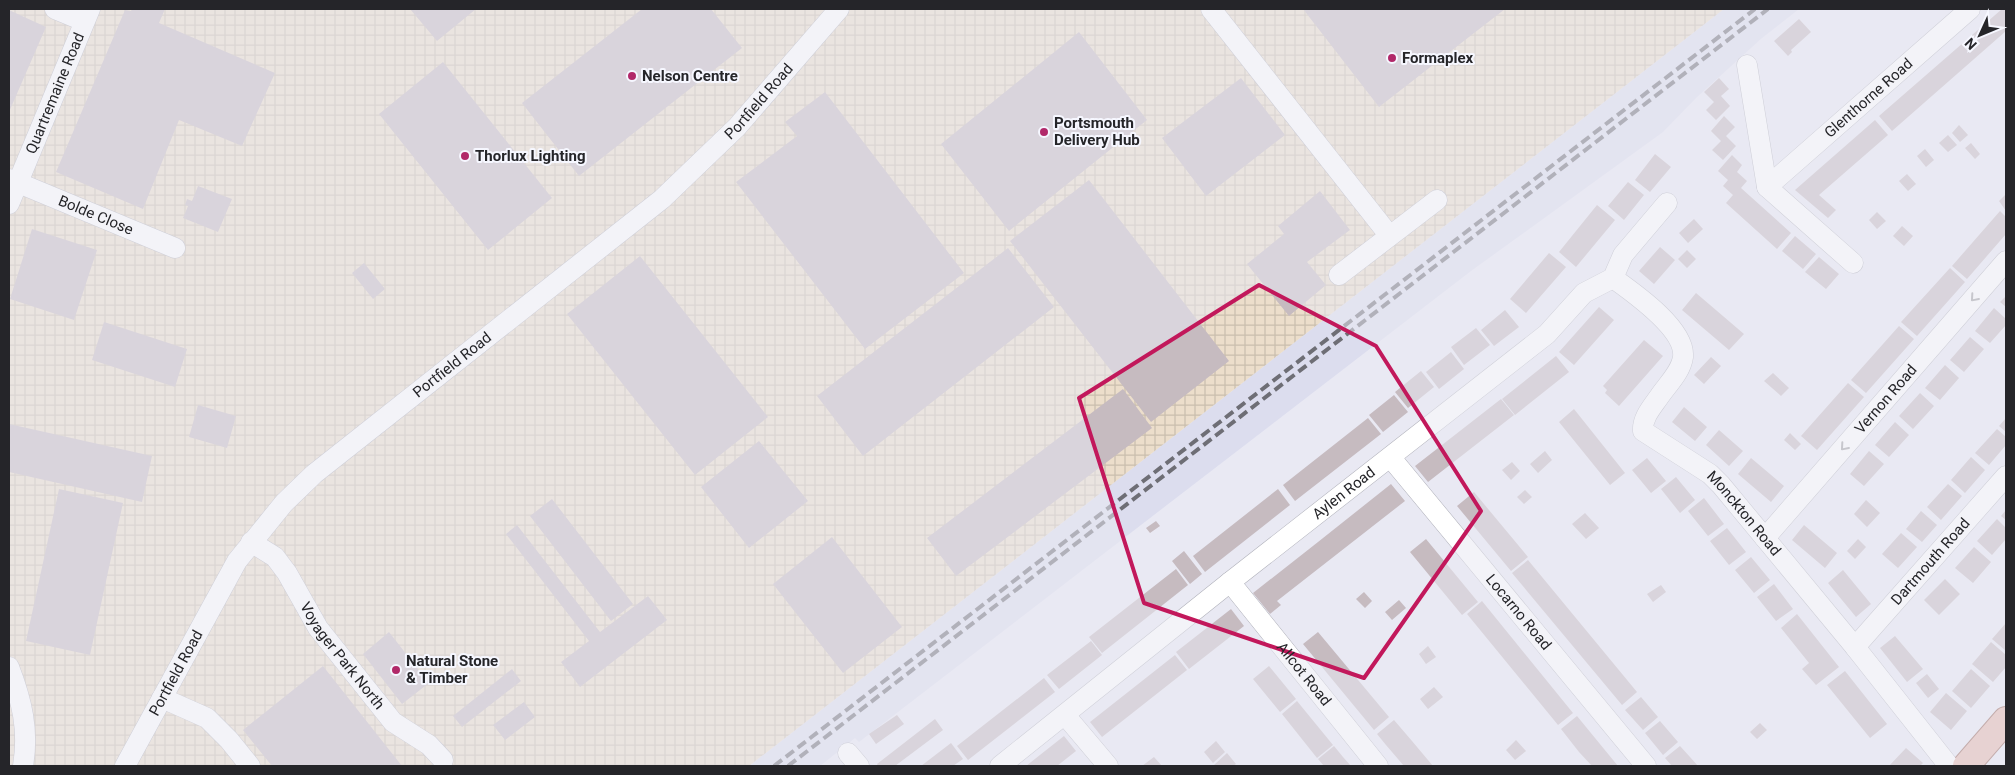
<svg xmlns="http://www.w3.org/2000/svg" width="2015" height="775" font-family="Roboto,sans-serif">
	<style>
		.built { fill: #dcddee }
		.industrial { fill: url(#industrial-grid) }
		.building { fill: #c6bbc0 }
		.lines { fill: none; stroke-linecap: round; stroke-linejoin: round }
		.minor-casing { stroke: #b0b1ba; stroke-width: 21 }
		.major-casing { stroke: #966458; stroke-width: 28 }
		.minor { stroke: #fff; stroke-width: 20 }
		.major { stroke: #e5b6aa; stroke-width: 26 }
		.rail { stroke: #6e6e75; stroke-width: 4; stroke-dasharray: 10 5; stroke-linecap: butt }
		.oneway { stroke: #9d9d9f }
		.marked { fill: none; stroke: #c2185b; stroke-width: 4; stroke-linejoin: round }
		.poi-dot { fill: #b12869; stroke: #f6f7ff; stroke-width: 2 }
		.labels { text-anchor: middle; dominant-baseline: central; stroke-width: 4; stroke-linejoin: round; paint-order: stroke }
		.poi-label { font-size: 15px; font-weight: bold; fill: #252529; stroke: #f6f7ff; text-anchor: start }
		.street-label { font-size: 15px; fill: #252529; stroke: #f6f7ff }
	</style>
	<defs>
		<pattern id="industrial-grid" width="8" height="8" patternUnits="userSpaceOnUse" patternTransform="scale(1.25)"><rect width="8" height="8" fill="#ecdecb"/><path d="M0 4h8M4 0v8" fill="none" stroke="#cabeae"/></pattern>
	</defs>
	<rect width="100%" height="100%" fill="#e9e9f3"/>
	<path class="built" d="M1724,9H1799L1762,38L1696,98L1663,132L1471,271L859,742L855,738L820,766H749Z"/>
	<path class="industrial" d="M9,9H1724L749,766H9Z"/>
	<path class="building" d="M132,9H165L159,23L275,73L242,146L179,120L143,209L56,172L125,10L131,11Z
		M410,9H476L437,41Z
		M642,9H711L742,48L579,176L522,103Z
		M1303,9H1505L1379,107Z
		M2002,9H2006V31L1892,131L1879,116Z
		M9,10L46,27L9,112Z
		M1799,19L1811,32L1791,50L1792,52L1788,56L1774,41Z
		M1079,32L1147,120L1009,231L941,144Z
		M443,62L552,198L488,250L379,114Z
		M1241,78L1285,135L1206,196L1162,138Z
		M1719,78L1729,89L1721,96L1730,106L1716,120L1706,110L1714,102L1704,92Z
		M825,92L964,273L865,349L736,182L797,136L785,122Z
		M1724,116L1735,127L1726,136L1736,146L1723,160L1712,150L1721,141L1711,131Z
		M1875,120L1888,135L1819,195L1836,210L1828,218L1795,190Z
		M1959,125L1968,135L1960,142L1952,133Z
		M1948,135L1957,145L1948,152L1939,143Z
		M1971,143L1980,154L1975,159L1965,148Z
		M1925,149L1934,160L1926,167L1917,156Z
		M1655,154L1671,167L1650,192L1635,180Z
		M1732,155L1742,165L1737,172L1747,181L1741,188L1791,233L1777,249L1726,203L1733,195L1723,186L1728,180L1718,171Z
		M1907,174L1916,184L1908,191L1899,181Z
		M1089,180L1229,361L1151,422L1010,241Z
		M1628,182L1644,195L1624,220L1608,206Z
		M198,186L232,199L218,232L183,218L188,206L185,205L187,199L192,201Z
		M1320,191L1350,230L1307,262L1326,285L1289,316L1247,264L1284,234L1278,226Z
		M2006,194V211L1999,201Z
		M1597,205L1615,220L1576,267L1559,252Z
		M2000,211L2006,217V234L1967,279L1952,266Z
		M1877,212L1886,221L1877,229L1869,220Z
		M1694,219L1703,229L1688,243L1679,233Z
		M1902,226L1913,236L1904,246L1893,236Z
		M32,229L97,250L74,320L10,299Z
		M1795,236L1816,254L1803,269L1782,251Z
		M1660,247L1675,260L1654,284L1639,271Z
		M1008,248L1054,307L863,456L817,396Z
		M1687,250L1696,259L1687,268L1678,259Z
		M1549,253L1566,267L1526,313L1510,299Z
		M640,256L768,417L695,475L567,314Z
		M1819,257L1839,274L1826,289L1805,272Z
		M364,263L385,289L373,299L352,273Z
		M1950,268L1965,282L1917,336L1901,322Z
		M1696,293L1744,334L1729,350L1682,310Z
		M2006,296V307L2000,302Z
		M1599,307L1614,320L1574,365L1559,352Z
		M1994,308L2006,319V325L1990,343L1975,331Z
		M1505,310L1519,327L1494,346L1481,330Z
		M104,322L187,349L175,387L92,360Z
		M1899,326L1914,339L1866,393L1851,380Z
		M1476,328L1490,345L1464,365L1451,347Z
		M1970,337L1984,349L1964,372L1950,360Z
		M1644,340L1663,356L1619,406L1605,393L1607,390L1603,386Z
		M1451,352L1464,369L1439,389L1426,372Z
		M1556,356L1569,372L1515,415L1502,399Z
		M1711,357L1721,366L1704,384L1694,375Z
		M1945,365L1959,378L1940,400L1925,388Z
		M1421,371L1434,387L1408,408L1395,392Z
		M1773,373L1789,388L1781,396L1764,381Z
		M1848,383L1864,397L1817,450L1801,436Z
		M1123,389L1152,428L956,576L927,538Z
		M1920,393L1934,406L1913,429L1899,416Z
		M1394,395L1408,412L1383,432L1369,415Z
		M1501,399L1514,415L1428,482L1415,466Z
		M198,405L236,416L227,448L189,437Z
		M1684,407L1707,427L1695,441L1672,422Z
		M1574,409L1625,473L1610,485L1559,422Z
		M1368,418L1381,434L1295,501L1283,485Z
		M2006,418V432L1999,426Z
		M1895,422L1909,435L1889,457L1875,445Z
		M9,424L152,456L142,502L9,472Z
		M1997,429L2006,437V445L1989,465L1975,453Z
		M1719,430L1743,451L1729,466L1706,445Z
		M1790,433L1801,444L1795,450L1784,440Z
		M759,441L808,501L749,548L701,487Z
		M1545,451L1552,460L1538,473L1530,464Z
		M1869,451L1884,464L1864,486L1850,474Z
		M1971,457L1985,470L1965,493L1951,480Z
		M1647,458L1666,481L1651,493L1632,470Z
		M1751,458L1784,486L1771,502L1738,474Z
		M1512,462L1520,471L1511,480L1502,470Z
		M1676,477L1695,500L1680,513L1661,489Z
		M1391,484L1405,501L1277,601L1281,605L1270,614L1253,593L1318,542L1328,555L1318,542Z
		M1948,484L1962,496L1941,520L1927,507Z
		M59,489L123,503L90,655L26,641Z
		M1278,489L1290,505L1205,572L1193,556Z
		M1525,490L1532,497L1524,504L1517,497Z
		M1474,492L1528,557L1511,571L1457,506Z
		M1704,498L1724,524L1708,536L1688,511Z
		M552,499L633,604L611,621L530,516Z
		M1866,500L1880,513L1867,527L1854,514Z
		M2006,510V520L2001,516Z
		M1921,511L1937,525L1922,542L1906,529Z
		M1585,513L1599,528L1586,539L1572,524Z
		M1997,519L2006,528V539L1992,555L1977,541Z
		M1156,521L1160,526L1150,533L1146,528Z
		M517,525L600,632L648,596L667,620L580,687L561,662L589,641L506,534Z
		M1804,525L1837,553L1825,568L1792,540Z
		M1727,528L1746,552L1729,565L1710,541Z
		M1901,533L1917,547L1898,568L1882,554Z
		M832,537L902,627L843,673L773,584Z
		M1426,539L1478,602L1462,615L1410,552Z
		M1858,539L1866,547L1855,559L1847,551Z
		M1974,547L1991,562L1973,583L1955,568Z
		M1184,551L1202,574L1190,584L1172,561Z
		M1751,557L1770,580L1754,593L1735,570Z
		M1528,560L1637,692L1622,705L1512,573Z
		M1176,569L1188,585L1102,653L1089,637Z
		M1843,570L1871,604L1856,617L1828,583Z
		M1945,579L1960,594L1939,615L1924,600Z
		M1774,584L1793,609L1776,621L1757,597Z
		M1661,585L1666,592L1653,602L1647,594Z
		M1364,592L1372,601L1365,608L1356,599Z
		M1399,600L1406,608L1392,620L1385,612Z
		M1482,601L1573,713L1558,725L1467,614Z
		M1231,609L1244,626L1189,669L1176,652Z
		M1797,614L1839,667L1816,685L1802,669L1809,663L1781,628Z
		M2006,623V651L1992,639Z
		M389,632L429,683L402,704L363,654Z
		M1318,632L1389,717L1374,730L1303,644Z
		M1895,636L1923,669L1907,682L1880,648Z
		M1091,641L1102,655L1059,689L1047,675Z
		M1991,642L2006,655V667L1993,682L1972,664Z
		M1428,646L1436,657L1426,664L1419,654Z
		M1175,655L1187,670L1102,737L1090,722Z
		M323,666L402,766H272L243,730Z
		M1269,666L1296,699L1280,712L1253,679Z
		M512,669L521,681L462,727L453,716Z
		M1971,669L1990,686L1971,708L1952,691Z
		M1845,671L1887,724L1870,738L1827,685Z
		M1927,674L1939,689L1928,698L1916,683Z
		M1044,678L1055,692L968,760L957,746Z
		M1434,687L1443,697L1428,709L1420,699Z
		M1946,693L1967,711L1951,730L1930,712Z
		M1641,697L1658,717L1643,730L1625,710Z
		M1297,701L1333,745L1317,758L1282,714Z
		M524,702L535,717L505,740L493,725Z
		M897,715L904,724L876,744L869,734Z
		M1577,716L1586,727L1618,766H1592L1579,752L1561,729Z
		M935,719L943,730L895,766H878L877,764Z
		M1394,720L1412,741L1433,766H1404L1386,745L1377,734Z
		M1660,721L1678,742L1663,755L1645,733Z
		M1760,723L1767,730L1757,739L1750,732Z
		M1064,736L1076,751L1057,766H1026Z
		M1516,740L1526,751L1515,760L1506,750Z
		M1216,741L1225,752L1213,763L1204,752Z
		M951,743L963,759L953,766H921Z
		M1334,746L1343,757L1351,766H1324L1318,759Z
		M1680,746L1690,757L1698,766H1672L1665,758Z
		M1906,748L1923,763L1920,766H1889Z
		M1227,753L1236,764L1233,766H1215L1214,765Z
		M1154,757L1162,766H1142Z"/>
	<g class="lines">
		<defs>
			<g id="minor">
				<path d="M55,9L84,21"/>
				<path d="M1211,9L1389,235"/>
				<path d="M1747,65L1767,187L1853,263"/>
				<path id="s1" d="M9,179L175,248"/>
				<path id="s2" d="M1767,187L1970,9"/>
				<path id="s3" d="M9,204L90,9"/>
				<path d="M1339,275L1437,200"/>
				<path id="s4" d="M1613,278C1634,293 1686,329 1683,357C1681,372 1667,385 1659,397C1652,407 1642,418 1643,431L1710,474L1721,485L1855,647L1949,766"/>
				<path id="s5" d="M1391,458L1646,766"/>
				<path id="s6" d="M1765,538L2006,261"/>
				<path id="s7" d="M251,542L275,557L287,573L318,628L393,722L429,745L443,760"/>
				<path id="s8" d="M1230,582L1378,766"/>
				<path id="s9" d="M1855,647L2006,476"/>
				<path d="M9,667C22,701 29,730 23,766"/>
				<path d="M162,698L207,718L229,740L250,766"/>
				<path d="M1065,715L1108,766"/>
				<path d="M848,753L859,766"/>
				<path id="s10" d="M125,766L237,561L284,503L314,474L662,199L737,127L839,9"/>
				<path id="s11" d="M1000,766L1230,582L1547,334L1584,293L1613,278L1623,255L1667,203"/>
			</g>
			<path id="major" d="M1966,766L2006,720"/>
		</defs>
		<use href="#minor" class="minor-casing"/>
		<use href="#major" class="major-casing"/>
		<use href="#minor" class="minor"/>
		<use href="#major" class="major"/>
		<path class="rail" d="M774,766L1755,9
			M788,766L1768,9"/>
	</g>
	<defs><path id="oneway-chevron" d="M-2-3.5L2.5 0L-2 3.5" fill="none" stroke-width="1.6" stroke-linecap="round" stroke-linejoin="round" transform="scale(1.25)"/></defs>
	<g class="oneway">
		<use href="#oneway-chevron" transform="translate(1974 298) rotate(131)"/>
		<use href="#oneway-chevron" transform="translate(1844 447) rotate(131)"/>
	</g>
	<path d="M0 0H2015V775H0ZM1259,285L1376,346L1481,511L1364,678L1144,603L1079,398Z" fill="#e9e9f3" fill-opacity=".55" fill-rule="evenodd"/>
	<path class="marked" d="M1259,285L1376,346L1481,511L1364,678L1144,603L1079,398Z"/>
	<g class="poi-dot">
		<circle cx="1392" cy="58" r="5"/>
		<circle cx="632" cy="76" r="5"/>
		<circle cx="1044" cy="132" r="5"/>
		<circle cx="465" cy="156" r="5"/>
		<circle cx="396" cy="670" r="5"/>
	</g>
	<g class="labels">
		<g class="poi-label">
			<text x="1402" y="58">Formaplex</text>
			<text x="642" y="76">Nelson Centre</text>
			<text x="1054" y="123">Portsmouth<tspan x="1054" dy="17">Delivery Hub</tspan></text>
			<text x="475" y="156">Thorlux Lighting</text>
			<text x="406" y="661">Natural Stone<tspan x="406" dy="17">&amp; Timber</tspan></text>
		</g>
		<g class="street-label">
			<text stroke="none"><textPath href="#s3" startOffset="120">Quartremaine Road</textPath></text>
			<text stroke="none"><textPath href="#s2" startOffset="135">Glenthorne Road</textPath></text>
			<text stroke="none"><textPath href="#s10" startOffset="931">Portfield Road</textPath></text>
			<text stroke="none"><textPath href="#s1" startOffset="94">Bolde Close</textPath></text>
			<text stroke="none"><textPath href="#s10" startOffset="526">Portfield Road</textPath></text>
			<text stroke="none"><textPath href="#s6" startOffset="184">Vernon Road</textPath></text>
			<text stroke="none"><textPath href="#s11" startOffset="439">Aylen Road</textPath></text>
			<text stroke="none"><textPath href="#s4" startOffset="326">Monckton Road</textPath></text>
			<text stroke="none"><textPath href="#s9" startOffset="114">Dartmouth Road</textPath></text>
			<text stroke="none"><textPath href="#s5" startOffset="200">Locarno Road</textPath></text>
			<text stroke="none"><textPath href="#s7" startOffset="148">Voyager Park North</textPath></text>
			<text stroke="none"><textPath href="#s10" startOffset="106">Portfield Road</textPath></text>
			<text stroke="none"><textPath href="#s8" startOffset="118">Allcot Road</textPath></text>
		</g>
	</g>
	<rect width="2015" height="775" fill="none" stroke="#252529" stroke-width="20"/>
	<g transform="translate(1980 35) rotate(226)" stroke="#f6f7ff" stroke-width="4" paint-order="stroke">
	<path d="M0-4L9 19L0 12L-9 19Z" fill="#252529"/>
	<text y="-8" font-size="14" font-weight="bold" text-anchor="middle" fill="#252529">N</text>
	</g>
</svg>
